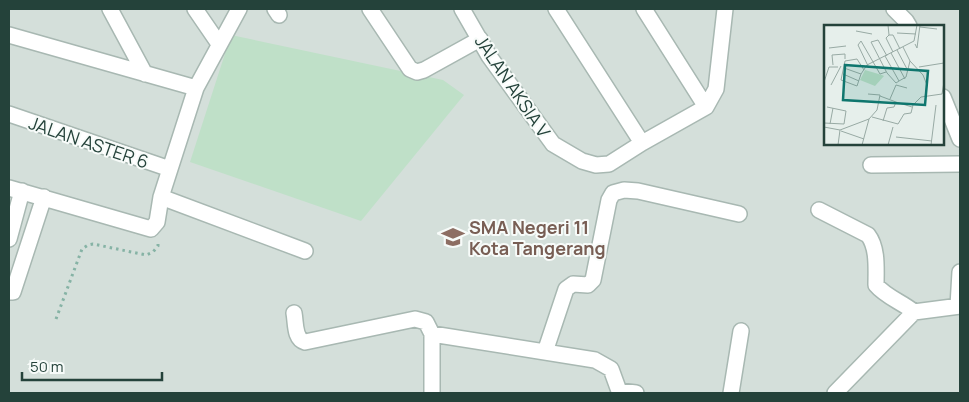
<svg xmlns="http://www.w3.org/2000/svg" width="969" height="402" font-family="Manrope,sans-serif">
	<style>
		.built { fill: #d4dfda; fill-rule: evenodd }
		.green { fill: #bfe0c8 }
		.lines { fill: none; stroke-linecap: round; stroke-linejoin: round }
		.street-casing { stroke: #a8b8b2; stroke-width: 18 }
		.path { stroke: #86b3a5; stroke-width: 3; stroke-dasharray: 2.5 4; stroke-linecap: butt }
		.street { stroke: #fff; stroke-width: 15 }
		.labels { text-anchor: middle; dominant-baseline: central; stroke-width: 4; stroke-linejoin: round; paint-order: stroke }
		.street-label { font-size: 18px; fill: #24423a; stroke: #f7fbf9 }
		.education-label { font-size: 18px; font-weight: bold; fill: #785e54; stroke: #f7fbf9; text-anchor: start }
		.inset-road { fill: none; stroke: #98aaa4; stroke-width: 1 }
		.view { fill: #0f766e; fill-opacity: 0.15; stroke: #0f766e; stroke-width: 2.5 }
		.inset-edge { fill: none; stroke: #24423a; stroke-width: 2.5 }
	</style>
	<rect width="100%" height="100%" fill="#e6efeb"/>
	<path class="built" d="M9,9H960V393H9ZM825,26H943V144H825Z"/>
	<path class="green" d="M231,35L443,80L464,95L361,221L190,162Z"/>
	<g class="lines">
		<defs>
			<path id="street" d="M110,9L145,74
				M195,9L219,44
				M275,9L279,15
				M370,9L410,69L417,72L424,70L480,39
				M462,9L489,56L553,144L582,161L596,165L609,164L642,143L556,9
				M644,9L706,107
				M894,9L906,21L909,26
				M9,35L196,88L239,9
				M943,97L960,139
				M9,114L170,169
				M642,143L706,107L716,89L725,9
				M871,165L960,164
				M9,188L151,229L157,222L161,197L196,88
				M161,197L305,251
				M819,210L868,235C878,248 876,269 876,285C886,297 902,302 914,312
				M9,239L22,191
				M9,292H13L44,197
				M958,306L960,272
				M294,313C296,323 294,339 305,342L415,319L426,322L432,334V393
				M432,334L595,360L611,369L619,391V393
				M545,352L566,289L573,284L588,285L593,280L609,200L613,193L624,190L638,191L739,214
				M619,391L636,393
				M731,393L741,331
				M835,393L914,312L960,306"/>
		</defs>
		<use href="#street" class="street-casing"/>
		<path class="path" d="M56,319L82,249L88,245L93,244L146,255L153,252L158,246V243"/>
		<use href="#street" class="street"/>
	</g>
	<defs>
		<symbol id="school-bare" viewBox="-9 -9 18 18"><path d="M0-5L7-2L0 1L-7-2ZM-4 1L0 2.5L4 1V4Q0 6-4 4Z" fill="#8d6e63" stroke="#f7fbf9" stroke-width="2.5" paint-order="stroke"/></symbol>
	</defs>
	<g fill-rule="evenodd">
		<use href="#school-bare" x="437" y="221" width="32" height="32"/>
	</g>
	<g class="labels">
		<g class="street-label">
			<text transform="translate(513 86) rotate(56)">JALAN AKSIA V</text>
			<text transform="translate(89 142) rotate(19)">JALAN ASTER 6</text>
		</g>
		<g class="education-label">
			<text x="469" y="227">SMA Negeri 11<tspan x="469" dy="21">Kota Tangerang</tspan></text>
		</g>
	</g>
	<g transform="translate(824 25)">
		<rect width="120" height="120" fill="#e6efeb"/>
		<path d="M41,45L58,50L60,51L51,61L36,55Z" fill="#bfe0c8"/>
		<path class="inset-road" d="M64,0L65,10H69L76,24M96,2L113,4M32,6L48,9M73,8L92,9M65,10L62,13L69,27M91,19L93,23L96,0M79,22L86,36L99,50L103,60L101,72M5,23L22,21M73,25L83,44M67,28L81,54M61,31L75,56L72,58L63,48L47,17L54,15L63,31M9,40L8,30L21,29V34M95,42L120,38M20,43L37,49L43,40L90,16L93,0M45,43L34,20L37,16L56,49L62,47M19,49L35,56M37,49L33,61L17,55L21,36L33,34L40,45M75,56L82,52L86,36M0,57L5,42H14M7,60L17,41M56,71L72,77L70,82L63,83L59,96M66,74L72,60L83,63M72,77L88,82M80,89L87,88L89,80L97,72L118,69L120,57M48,92L74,99L80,89M0,98L20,99L22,86L3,82M6,99L9,83M0,102L16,105L14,120M16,105L45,94L53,85L56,70L44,69M17,106L40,114M72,112L108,116M38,120L45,94M64,120L69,102M107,120L112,80"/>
		<path class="view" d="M21,40L104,46L101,80L19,75Z"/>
		<rect width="120" height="120" class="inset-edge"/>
	</g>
	<rect width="969" height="402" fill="none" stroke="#24423a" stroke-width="20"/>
	<path d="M22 372v8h140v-8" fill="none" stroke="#24423a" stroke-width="2.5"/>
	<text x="30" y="372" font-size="15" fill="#24423a" stroke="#f7fbf9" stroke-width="4" paint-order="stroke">50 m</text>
</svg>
